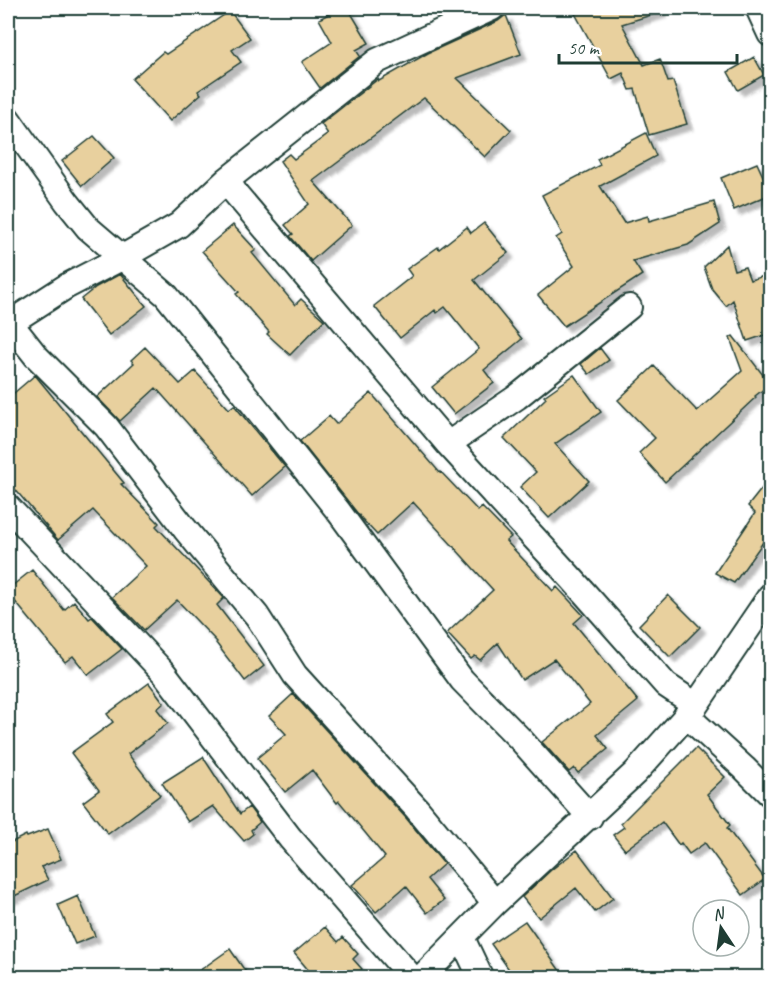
<svg xmlns="http://www.w3.org/2000/svg" width="778" height="985" font-family="Caveat,sans-serif">
	<style>
		.building { fill: #e8d09e; stroke: #1f3d34; stroke-width: 1.5; filter: url(#shadow) }
		.lines { fill: none; stroke-linecap: round; stroke-linejoin: round }
		.street-casing { stroke: #1f3d34; stroke-width: 28 }
		.street { stroke: #fff; stroke-width: 24 }
	</style>
	<defs>
		<filter id="shadow"><feDropShadow dx="5.5" dy="5.5" stdDeviation="1.5" flood-color="#0004"/></filter>
	</defs>
	<rect width="100%" height="100%" fill="#fff"/>
	<filter id="ink" filterUnits="userSpaceOnUse"><feTurbulence type="fractalNoise" baseFrequency=".0167" numOctaves="2"/><feDisplacementMap in="SourceGraphic" scale="12" xChannelSelector="R" yChannelSelector="G"/><feConvolveMatrix kernelMatrix="1 2 1 2 8 2 1 2 1" color-interpolation-filters="sRGB"/></filter>
	<g filter="url(#ink)">
		<path class="building" d="M340,8H348L369,43L356,50L360,56L320,88L302,62L332,42L319,19Z
			M572,8H660L661,12L622,24L644,65L660,59L668,82L673,81L687,124L649,135L635,89L630,90L623,73L611,79Z
			M230,11L250,38L232,50L241,62L198,91L201,94L170,121L132,79L163,52L166,54Z
			M506,15L521,54L457,78L511,130L485,157L424,98L313,181L352,225L311,261L290,236L293,234L285,225L309,204L280,161L289,154L294,159L328,134L321,124L378,79L379,81L428,53L498,21Z
			M754,57L764,75L738,90L728,72Z
			M646,133L656,156L600,186L624,223L648,216L649,221L714,202L720,224L688,245L633,261L642,275L564,326L538,295L574,266L556,238L562,234L542,195L600,165L597,159Z
			M94,136L114,158L82,186L62,161Z
			M757,163L771,194L734,210L721,178Z
			M484,223L508,253L474,280L522,339L484,370L494,383L454,414L432,387L479,349L445,307L437,313L435,310L400,338L374,306L412,276L407,269L438,247L439,249L467,227L471,233Z
			M233,225L256,250L252,253L295,305L301,299L324,320L290,355L267,334L269,332L236,294L239,292L202,251Z
			M727,245L734,270L745,267L750,280L771,274V333L747,341L733,300L726,306L712,289L704,267Z
			M120,274L146,306L109,335L81,299L96,287Z
			M733,336L770,384L755,396L756,397L665,482L639,453L655,438L618,400L654,366L697,411L742,371L730,338Z
			M145,347L180,384L195,371L229,409L234,405L285,467L252,496L156,388L120,421L97,397L134,363L131,360Z
			M600,348L609,360L589,374L581,364Z
			M35,375L124,483L121,484L159,523L156,526L224,598L217,605L264,666L245,681L216,643L217,642L177,600L144,630L112,597L146,566L93,510L58,540L8,481V398Z
			M574,375L601,412L555,444L589,481L549,518L520,487L536,472L504,438L546,398L544,396Z
			M371,393L440,473L441,472L478,511L482,507L511,537L506,541L553,591L557,587L583,615L574,623L638,701L597,735L608,749L578,773L574,768L569,772L542,742L590,704L554,659L522,680L498,643L480,660L475,656L471,659L447,633L493,590L413,502L377,535L362,519L300,441L329,416L336,424Z
			M771,477V531L734,583L715,573L755,513L748,506Z
			M32,570L64,610L74,601L89,619L92,617L122,649L88,675L73,656L65,662L8,593V589Z
			M668,595L700,627L670,657L639,625Z
			M149,683L164,703L157,709L168,723L128,754L160,795L108,834L83,802L99,790L71,753L113,722L107,714Z
			M293,694L406,818L444,864L427,879L444,900L427,913L406,886L376,912L352,885L385,857L339,801L337,803L312,770L285,792L257,758L286,734L269,716Z
			M696,748L725,777L707,794L730,825L727,828L765,879L743,895L705,843L689,854L681,843L679,845L662,822L625,850L613,835L624,827L621,823Z
			M203,757L240,814L249,807L260,822L251,830L253,834L244,841L213,806L188,822L162,783Z
			M48,829L61,859L41,867L48,880L8,899V844L26,835L27,837Z
			M577,850L613,898L595,912L576,888L539,918L522,897L551,870Z
			M78,896L95,936L75,944L58,905Z
			M525,921L565,978H515L491,944Z
			M325,927L338,942L343,937L358,954L353,959L362,969L353,978H315L294,953Z
			M230,949L250,978H189Z"/>
		<g class="lines">
			<defs>
				<path id="street" d="M758,8L770,34
					M8,119L67,202L88,228L166,295L339,512L462,680L521,740L590,817
					M227,180L236,194L448,444L572,579L666,685L696,705
					M10,323L36,356L106,426L185,529L257,616L295,675L417,809L495,903
					M8,324L67,286L123,257L179,225L227,180L377,61L492,8
					M448,444L517,397L629,307
					M8,507L164,673L290,838L412,978
					M686,715L744,768L770,794
					M462,938L481,978
					M421,978L495,903L635,773L696,705L770,596"/>
			</defs>
			<use href="#street" class="street-casing"/>
			<use href="#street" class="street"/>
		</g>
	</g>
	<rect width="778" height="985" fill="none" stroke="#fff" stroke-width="30"/>
	<rect x="15" y="15" width="748" height="955" fill="none" stroke="#1f3d34" stroke-width="2" filter="url(#ink)"/>
	<g transform="translate(721 928) rotate(347)"><circle r="28" fill="#ffffff" stroke="#a5b1ae" stroke-width="1.5"/>
	<path d="M0-4.5L10 22L0 15L-10 22Z" fill="#1f3d34"/>
	<text y="-9" font-size="16" font-weight="bold" text-anchor="middle" fill="#1f3d34">N</text>
	</g>
	<path d="M559 54v9h178v-9" fill="none" stroke="#1f3d34" stroke-width="3"/>
	<text x="568" y="54" font-size="18" fill="#1f3d34" stroke="#ffffff" stroke-width="4.5" paint-order="stroke">50 m</text>
</svg>
